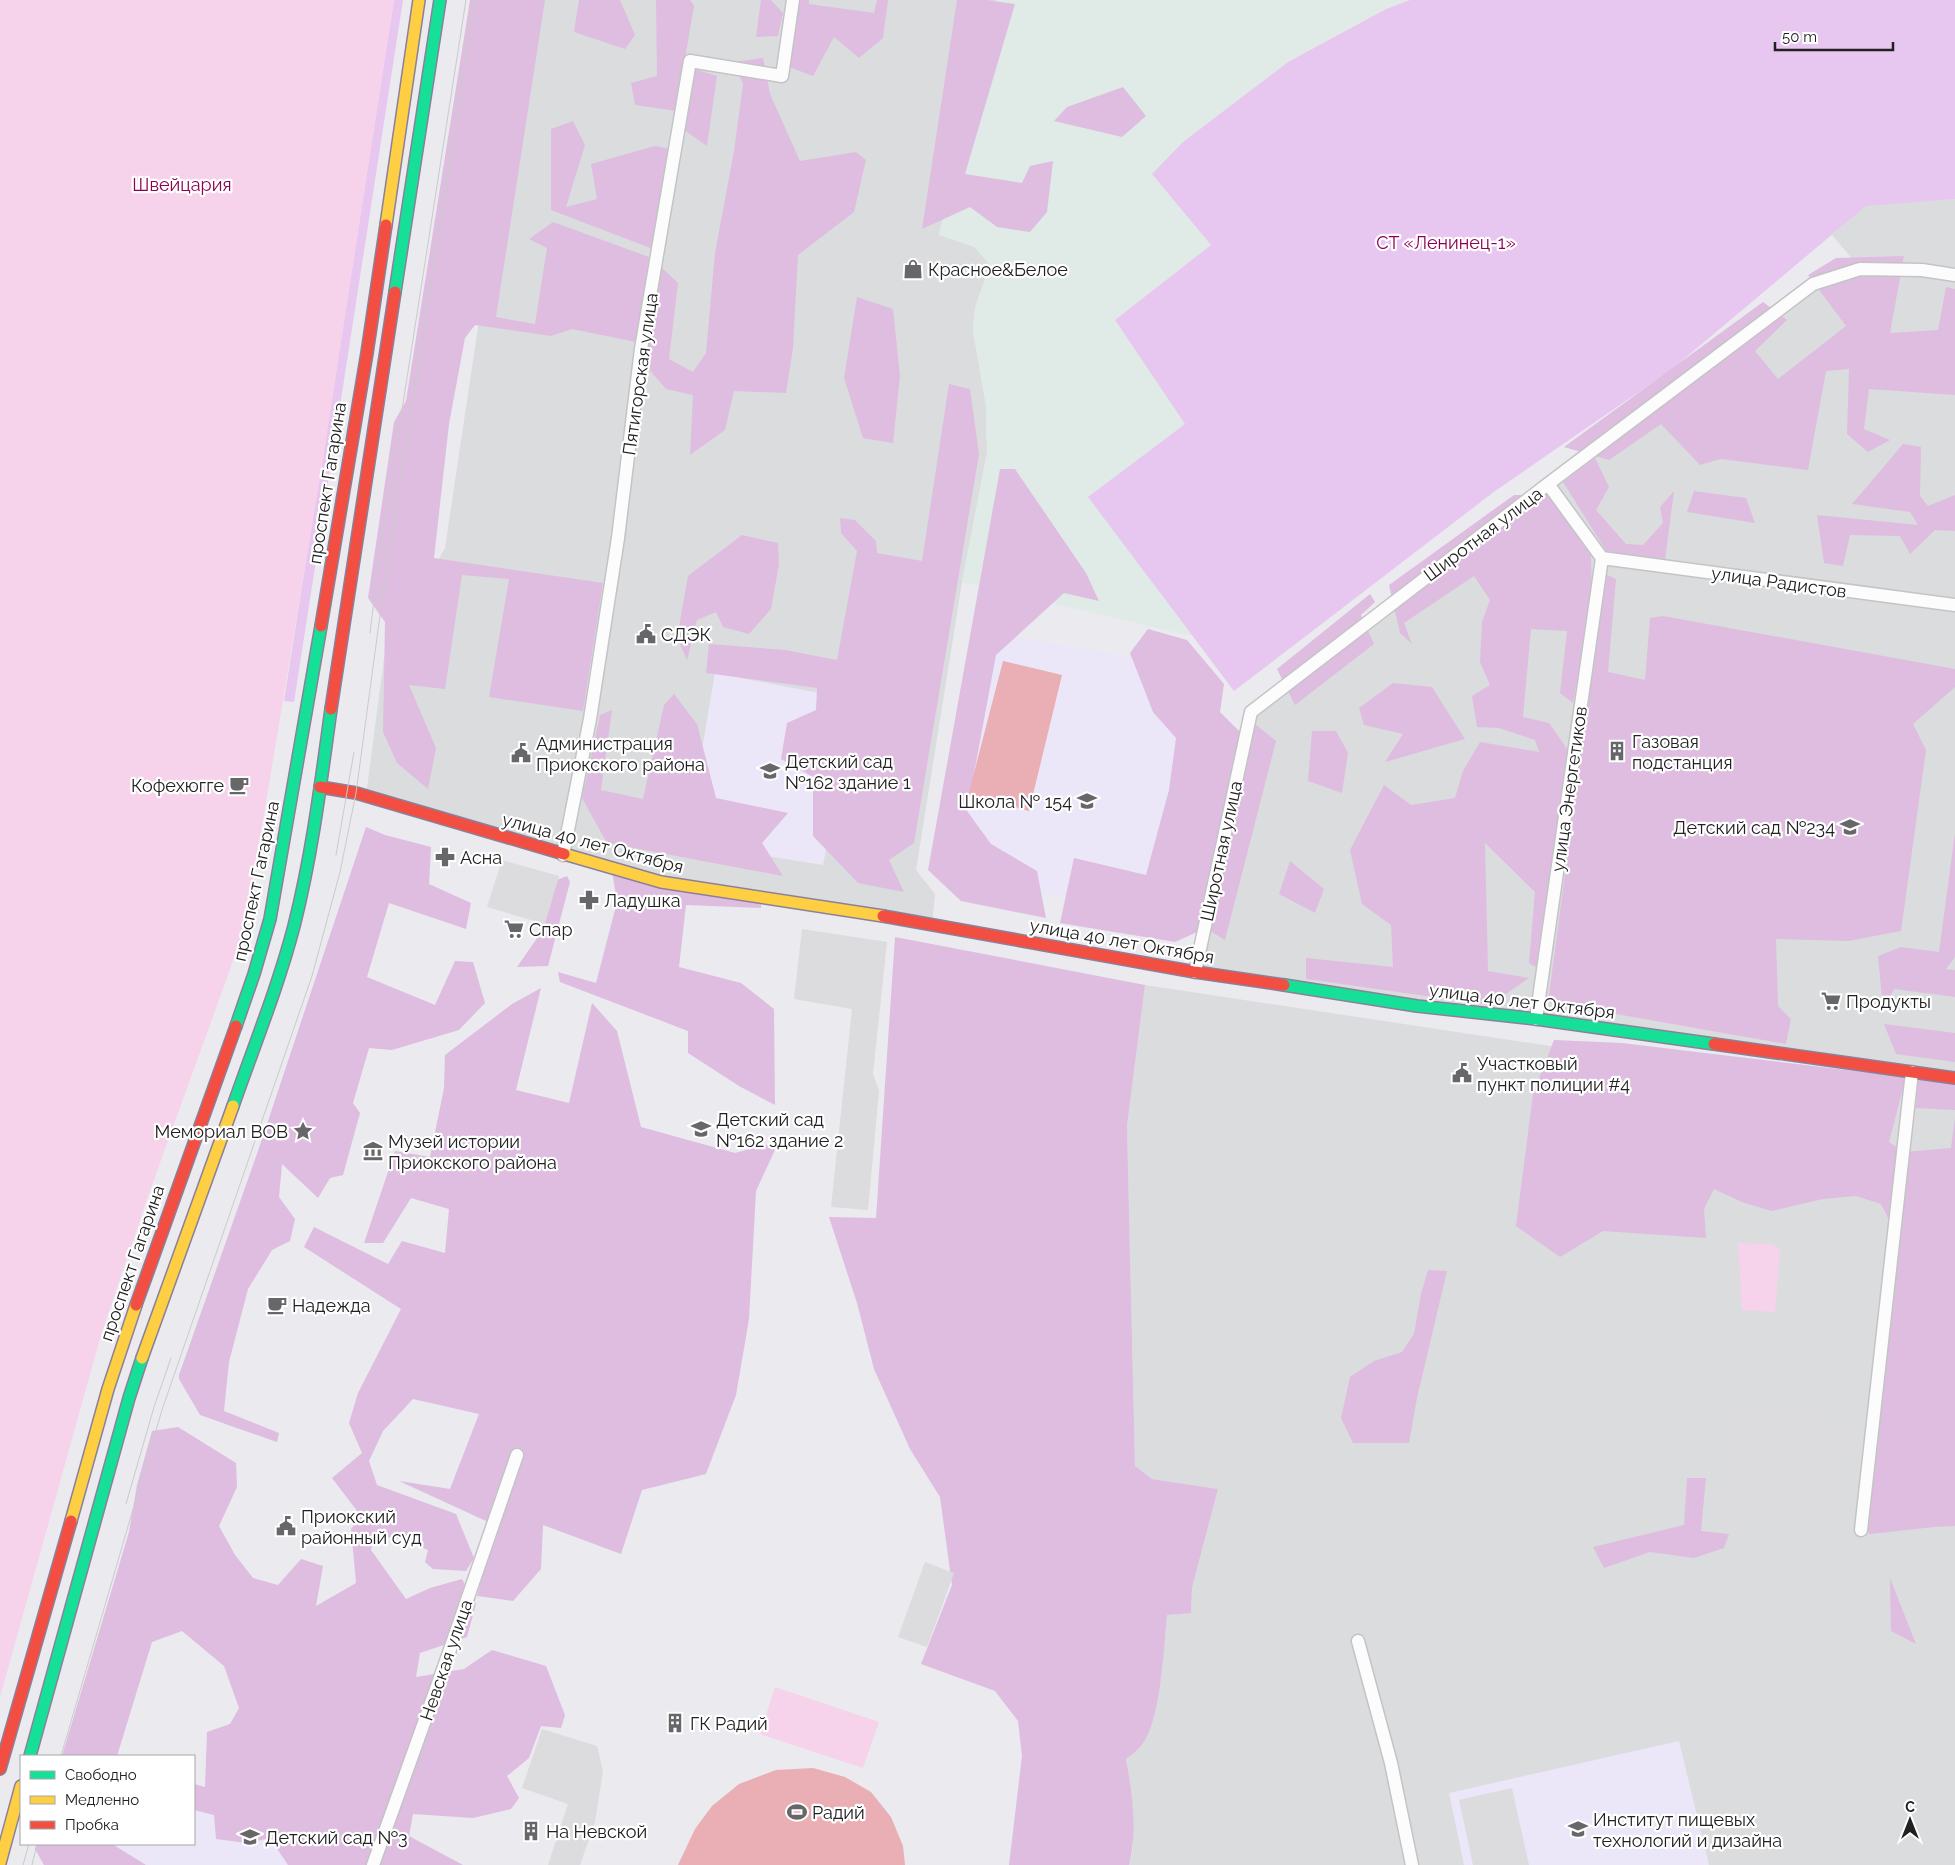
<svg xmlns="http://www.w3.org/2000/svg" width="1955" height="1865" font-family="Raleway,sans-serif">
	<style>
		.residential { fill: #dbdcde }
		.industrial { fill: #e0ebe8 }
		.education { fill: #ebe6f8 }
		.grass { fill: #e7c6f0 }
		.forest { fill: #debde0 }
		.park { fill: #f6d3ea }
		.pitch { fill: #e9afb4 }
		.parking { fill: #dcdcde }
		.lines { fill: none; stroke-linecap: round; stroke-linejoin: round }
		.street-casing { stroke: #c4c4c6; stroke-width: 15 }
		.fast-casing { stroke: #8b809b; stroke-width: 14 }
		.slow-casing { stroke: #8b809b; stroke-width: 14 }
		.jam-casing { stroke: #8b809b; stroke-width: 14 }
		.street { stroke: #fcfcfd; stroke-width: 12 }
		.fast { stroke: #16e098; stroke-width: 11 }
		.slow { stroke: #ffcf43; stroke-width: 11 }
		.jam { stroke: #f24e42; stroke-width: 11 }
		.tram { stroke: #cbcbcb; stroke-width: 1 }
		.labels { text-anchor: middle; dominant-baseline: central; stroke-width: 4.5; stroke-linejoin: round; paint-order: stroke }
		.park-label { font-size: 18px; fill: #8e0052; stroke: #fff }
		.poi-label { font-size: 18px; fill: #212121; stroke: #fff; text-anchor: start }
		.street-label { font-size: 18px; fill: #212121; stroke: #fff }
	</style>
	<rect width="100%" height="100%" fill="#eaeaef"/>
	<path class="residential" d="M527,0H997L939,235L975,247L990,265L975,308L973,331L986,405L987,453L962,582L916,870L935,894L932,924L661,882L366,796L384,658L445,548Z
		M1955,199V1078L1195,972L1251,712L1813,284L1860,268L1832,235L1866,205Z
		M1145,985L1550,1046L1955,1097V1865H1129L1133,1848V1812L1126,1759L1141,1746L1161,1679L1167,1615L1191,1612L1192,1588L1218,1489L1152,1479L1135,1466L1127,1126Z"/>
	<path class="industrial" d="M997,0H1410L1385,9L1288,62L1183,142L1211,245L1115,320L1185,424L1089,497L1192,636L962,582L987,453L986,405L973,331L975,308L990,265L975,247L939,235Z"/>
	<path class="education" d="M993,633L1179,666L1181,927L950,870Z
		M715,673L856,700L823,865L686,843Z
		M1679,1741L1709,1865H1464L1449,1793Z
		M194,1799L307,1831L299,1865H70L76,1844H194Z"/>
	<path class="grass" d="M394,0H403L294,702L284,701Z
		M1410,0H1955V199L1866,206L1672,369L1495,491L1234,691L1088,497L1185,424L1115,320L1211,245L1152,174L1183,142L1288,62L1386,9Z"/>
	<path class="forest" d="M470,0H545L496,317L535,324L547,248L529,239L553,222L649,257L636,342L572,329L551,336L475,325L465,338L449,424L434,558L603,583L583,711L489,697L509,579L462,575L445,689L409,685L436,748L428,789L397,763L383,732L385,622L368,598L394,422L406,401Z
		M579,0H620L635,35L625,49L574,32Z
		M656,0H690L694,6L676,111L635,105L631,83L657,76Z
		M761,0H771L783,13L778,36L756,37Z
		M797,0H809V4L874,13L877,0H888L883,38L859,58L834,37L813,76L789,67Z
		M957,0H987L1015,4L965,174L1022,183L1030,166L1053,161L1047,212L1030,232L997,227L970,207L922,229Z
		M763,58L770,94L800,161L856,152L866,160L854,212L798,255L793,348L786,393L734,391L725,430L690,455L693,395L666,389L645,365L661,267L678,283L669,359L693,372L706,353L715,253L734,151L743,84L733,62Z
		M694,69L717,76L707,146L680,127Z
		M1123,87L1146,116L1122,137L1054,121L1067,107Z
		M573,121L585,145L566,207L597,199L591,164L655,146L671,149L653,249L551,210V129Z
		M1904,256L1890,333L1938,330L1946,287L1955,289V395L1869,389L1864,429L1890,440L1868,452L1847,434L1849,369L1826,371L1808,470L1721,459L1700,465L1661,424L1609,460L1564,447L1763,302L1787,320L1755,351L1778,379L1846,326L1808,275L1836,258Z
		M857,297L893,309L900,376L893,443L863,438L844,378Z
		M949,384L970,389L979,454L914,843L889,860L904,892L858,883L813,836V777L781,759L787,723L816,710L817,688L706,673L709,644L785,650L837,660L857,551L841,533L840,518L855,520L876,541L877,553L922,561Z
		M1903,444L1921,447L1920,496L1928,506L1955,495V531L1935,530L1910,554L1900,536L1850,535L1843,566L1824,563L1817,515L1918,525L1910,512L1852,504Z
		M1595,458L1609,487L1596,510L1626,544L1643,545L1663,523L1660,507L1674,491L1665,560L1607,552L1563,482Z
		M1000,469H1015L1086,573L1099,601L1064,593L996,655L967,811L991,844L1037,871L1046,918L961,901L928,870Z
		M1694,491L1746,498L1755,523L1687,512Z
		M1514,495H1549L1591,555L1592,596L1573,703L1560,693L1567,631L1531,629L1523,717L1549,723L1570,753L1537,968L1529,963L1535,892L1485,843L1488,971L1529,978L1490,1005L1306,979V958L1393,967L1391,925L1362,904L1350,850L1384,785L1411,805L1455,798L1463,771L1480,742L1539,752L1535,740L1499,728L1477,727L1472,696L1490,685L1480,662L1482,622L1490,600L1474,576L1404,623L1412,644L1400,633L1389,585Z
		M742,535L778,543L779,564L771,609L749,634L723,627L716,612L697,620L687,660L677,638L688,576Z
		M1605,574L1616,579L1608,672L1645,680L1650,618L1663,616L1955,669V687L1913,724L1926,750L1901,931L1848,941L1776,939L1778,1006L1791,1019L1786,1044L1548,1002Z
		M1370,594L1375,602L1361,615L1374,644L1295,705L1277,669Z
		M1148,629L1187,640L1224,684L1220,712L1240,732L1197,932L1175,942L1060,923L1074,858L1146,875L1169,790L1176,738L1153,712L1130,653Z
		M1393,683L1432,687L1465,739L1385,762L1403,734L1364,725L1359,708Z
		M674,694L697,724L716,798L788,813L762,843L783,876L607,843L582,798L600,715L612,710L601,790L643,799L664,705Z
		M1255,724L1276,741L1225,940L1210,931Z
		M1312,731H1336L1348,753L1342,793L1308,781Z
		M366,827L385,835L431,847L429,884L471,903L466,929L389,903L367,977L435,1005L455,961L473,962L485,1003L459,1030L392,1050L369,1048L353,1103L360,1113L343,1175L330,1178L318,1198L282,1164L279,1197L295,1219L290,1241L272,1250L248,1289L229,1362L224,1411L279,1433L277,1442L200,1415L179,1379V1375L259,1148Z
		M1955,833V957L1946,969L1955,970V997L1894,989L1883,1009L1878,956L1901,947L1939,952Z
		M1290,861L1324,889L1315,913L1279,894Z
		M612,871L761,902V908L686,905L679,967L741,983L774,1009L775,1105L739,1086L688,1053V1031L560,982L558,972L596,983L617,902Z
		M567,876L570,882L548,966L517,967L542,931L529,891Z
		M895,937L1145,985L1127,1126L1135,1466L1152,1479L1218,1489L1192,1588L1191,1613L1167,1615C1164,1646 1161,1723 1141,1746C1137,1751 1131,1755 1126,1759C1132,1793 1138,1830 1129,1865H1009L1022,1756L1018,1721L995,1691L921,1664L952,1585L940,1497L910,1449L874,1369L857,1303L829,1217L876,1218Z
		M541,988L516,1090L569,1103L592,1003L617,1031L641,1127L735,1153L779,1141L756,1191L749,1319L736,1395L706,1474L642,1490L621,1554L543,1525L541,1569L513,1601L477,1596L497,1526L399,1481L450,1489L479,1414L413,1399L383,1431L369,1461L377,1485L456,1514L474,1558L466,1571L433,1569L425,1562L428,1550L395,1537L373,1539L371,1550L406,1599L430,1588L462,1579L476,1604L467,1637L420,1653L416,1677L464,1669L492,1650L546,1666L565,1715L561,1728L541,1726L529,1758L507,1776L519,1798L511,1809L473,1818L413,1814L409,1836L463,1865H288L270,1838L247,1843L216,1839L214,1815L194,1810V1784L205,1787L207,1732L230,1724L239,1708L224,1666L182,1631L152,1642L117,1756H62L129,1532L137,1485L152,1431L178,1427L236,1463L237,1487L219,1526L235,1555L253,1578L278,1585L301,1559L323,1566L316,1606L356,1583L351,1529L361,1516L332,1478L362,1453L349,1423L358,1393L401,1309L304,1247L314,1227L388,1264L402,1241L445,1253L449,1209L411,1198L383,1243H364L395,1151L430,1157L444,1088L445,1055L512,1004Z
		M1884,1024L1955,1033V1062L1896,1054Z
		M1554,1040L1622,1043L1906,1077L1889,1142L1904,1152L1951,1148L1955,1118V1526L1934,1527L1870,1534L1858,1523L1890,1222L1881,1204L1856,1196L1823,1199L1771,1211L1742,1202L1714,1189L1704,1209L1706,1238L1603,1231L1560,1257L1516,1226L1533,1094Z
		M1918,1079L1955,1084V1110L1916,1108Z
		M1428,1270L1447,1271L1417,1398L1409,1443H1353L1341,1418L1350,1377L1374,1361L1402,1352L1414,1334L1421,1294Z
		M1687,1478H1706L1701,1531L1729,1534L1724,1548L1694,1558L1650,1552L1604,1568L1593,1547L1684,1525Z
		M1890,1578L1916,1644L1891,1631Z
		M37,1844H112L146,1865H44L35,1849Z"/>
	<path class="park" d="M0,0H394L322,466L245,928L148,1196L101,1335L0,1697Z
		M1738,1243L1772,1244L1780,1249L1775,1312L1742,1310Z
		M775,1687L879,1722L863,1768L760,1734Z"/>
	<path class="pitch" d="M1003,661L1062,675L1029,811L968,796Z
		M813,1768L845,1777L871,1792L891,1817L903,1846L905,1865H678L695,1829L712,1806L739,1784L776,1770Z"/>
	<path class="parking" d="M502,860L559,876L545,924L487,907Z
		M802,929L887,942L873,1074L879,1091L868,1210L831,1207L852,1009L794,999Z
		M1727,1404L1852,1418L1841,1521L1717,1530Z
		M925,1562L954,1573L927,1647L898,1637Z
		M542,1729L597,1746L603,1771L595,1822L580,1865H548L568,1804L522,1788Z
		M1512,1788L1529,1865H1473L1459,1800Z"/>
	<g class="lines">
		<defs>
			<path id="street" d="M1548,484L1602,558
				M1602,558L1955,605
				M563,855L590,719L618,538L641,349L690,61L782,76L793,0
				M1195,972L1251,712L1548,484L1813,284L1860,269L1922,270L1955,275
				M1536,1019L1602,558
				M1861,1530L1912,1072
				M1358,1641L1391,1763L1412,1865
				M373,1865L445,1664L517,1455"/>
			<path id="fast" d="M395,292L440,0
				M1284,985L1417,1006L1536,1019L1714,1044
				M236,1026L254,974L270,919L321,626
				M233,1106C254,1046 278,987 294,926C312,855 321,782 331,709
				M30,1756L129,1398L142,1358"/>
			<path id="slow" d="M386,225L419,0
				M564,854L661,882L883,916
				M142,1358L233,1106
				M71,1521L108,1389L136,1305
				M0,1863L21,1786"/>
			<path id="jam" d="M321,626L367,353L386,225
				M331,709L395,292
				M320,787L356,793L564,854
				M883,916L1195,972L1284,985
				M1714,1044L1955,1078
				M136,1305L236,1026
				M0,1769L71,1521"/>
		</defs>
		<use href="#street" class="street-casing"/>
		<use href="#fast" class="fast-casing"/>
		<use href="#slow" class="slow-casing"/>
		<use href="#jam" class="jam-casing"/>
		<use href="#street" class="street"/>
		<use href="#fast" class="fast"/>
		<use href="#slow" class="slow"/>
		<use href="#jam" class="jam"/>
		<path class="tram" d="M370,633L380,551L466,0
			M336,855L354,752
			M126,1504L154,1407L171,1358
			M61,1756L162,1410L312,976L340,872L356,793L386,571L475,0
			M23,1865L29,1844
			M32,1865L37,1844"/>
	</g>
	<defs>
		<symbol id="shop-bare" viewBox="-9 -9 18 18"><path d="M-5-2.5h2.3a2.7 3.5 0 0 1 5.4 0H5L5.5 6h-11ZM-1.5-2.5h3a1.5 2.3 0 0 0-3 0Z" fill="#676769" stroke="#fff" stroke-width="2.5" paint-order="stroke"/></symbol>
		<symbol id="civic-bare" viewBox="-9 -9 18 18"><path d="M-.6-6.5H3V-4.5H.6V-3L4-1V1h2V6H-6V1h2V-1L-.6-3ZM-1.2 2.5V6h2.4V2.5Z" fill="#676769" stroke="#fff" stroke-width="2.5" paint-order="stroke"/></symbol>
		<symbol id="building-bare" viewBox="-9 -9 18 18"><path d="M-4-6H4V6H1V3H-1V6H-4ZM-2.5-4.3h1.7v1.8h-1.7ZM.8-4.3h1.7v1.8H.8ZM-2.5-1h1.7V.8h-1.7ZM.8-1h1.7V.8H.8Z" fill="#676769" stroke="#fff" stroke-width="2.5" paint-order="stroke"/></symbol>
		<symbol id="school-bare" viewBox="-9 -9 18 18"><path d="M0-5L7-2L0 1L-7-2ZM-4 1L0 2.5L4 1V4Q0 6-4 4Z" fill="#676769" stroke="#fff" stroke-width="2.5" paint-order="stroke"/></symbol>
		<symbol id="cafe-bare" viewBox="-9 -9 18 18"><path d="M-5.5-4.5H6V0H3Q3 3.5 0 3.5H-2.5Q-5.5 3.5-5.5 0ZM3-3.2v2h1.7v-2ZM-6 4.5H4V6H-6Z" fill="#676769" stroke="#fff" stroke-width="2.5" paint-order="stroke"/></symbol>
		<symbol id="pharmacy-bare" viewBox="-9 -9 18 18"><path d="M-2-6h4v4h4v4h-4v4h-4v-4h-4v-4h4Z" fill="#676769" stroke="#fff" stroke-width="2.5" paint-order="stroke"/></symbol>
		<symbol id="supermarket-bare" viewBox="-9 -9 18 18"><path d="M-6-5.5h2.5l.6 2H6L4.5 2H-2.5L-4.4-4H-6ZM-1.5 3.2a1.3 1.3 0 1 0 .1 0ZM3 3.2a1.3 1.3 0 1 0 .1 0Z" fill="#676769" stroke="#fff" stroke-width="2.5" paint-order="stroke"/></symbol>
		<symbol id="sight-bare" viewBox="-9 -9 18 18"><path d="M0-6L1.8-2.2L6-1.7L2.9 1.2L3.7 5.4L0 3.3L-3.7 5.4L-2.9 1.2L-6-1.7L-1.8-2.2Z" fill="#676769" stroke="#fff" stroke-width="2.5" paint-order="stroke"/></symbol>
		<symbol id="museum-bare" viewBox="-9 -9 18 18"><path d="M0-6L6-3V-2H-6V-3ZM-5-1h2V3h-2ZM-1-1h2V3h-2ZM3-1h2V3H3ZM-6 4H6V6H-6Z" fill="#676769" stroke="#fff" stroke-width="2.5" paint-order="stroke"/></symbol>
		<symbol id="stadium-bare" viewBox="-9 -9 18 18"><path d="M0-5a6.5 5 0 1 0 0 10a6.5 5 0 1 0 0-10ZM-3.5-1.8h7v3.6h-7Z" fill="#676769" stroke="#fff" stroke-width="2.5" paint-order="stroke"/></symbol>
		<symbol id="university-bare" viewBox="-9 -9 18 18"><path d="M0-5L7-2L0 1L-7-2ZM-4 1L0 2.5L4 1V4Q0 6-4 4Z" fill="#676769" stroke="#fff" stroke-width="2.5" paint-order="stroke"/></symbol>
	</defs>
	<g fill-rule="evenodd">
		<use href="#shop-bare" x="899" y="255" width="28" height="28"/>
		<use href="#civic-bare" x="632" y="620" width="28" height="28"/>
		<use href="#building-bare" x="1603" y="737" width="28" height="28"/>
		<use href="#civic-bare" x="507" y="739" width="28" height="28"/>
		<use href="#school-bare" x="756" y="757" width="28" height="28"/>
		<use href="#cafe-bare" x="225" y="771" width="28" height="28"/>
		<use href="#school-bare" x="1073" y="787" width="28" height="28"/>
		<use href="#school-bare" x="1836" y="813" width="28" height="28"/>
		<use href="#pharmacy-bare" x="431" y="843" width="28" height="28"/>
		<use href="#pharmacy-bare" x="575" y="886" width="28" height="28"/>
		<use href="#supermarket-bare" x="500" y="915" width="28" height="28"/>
		<use href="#supermarket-bare" x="1817" y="987" width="28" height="28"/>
		<use href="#civic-bare" x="1448" y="1059" width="28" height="28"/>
		<use href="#school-bare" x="687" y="1115" width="28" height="28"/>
		<use href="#sight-bare" x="289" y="1117" width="28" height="28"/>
		<use href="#museum-bare" x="359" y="1137" width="28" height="28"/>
		<use href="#cafe-bare" x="263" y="1291" width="28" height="28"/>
		<use href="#civic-bare" x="272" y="1512" width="28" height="28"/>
		<use href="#building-bare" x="661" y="1709" width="28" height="28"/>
		<use href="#stadium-bare" x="783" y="1798" width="28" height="28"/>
		<use href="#university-bare" x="1564" y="1815" width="28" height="28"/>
		<use href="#building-bare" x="517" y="1817" width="28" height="28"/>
		<use href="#school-bare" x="236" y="1823" width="28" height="28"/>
	</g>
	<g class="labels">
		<g class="park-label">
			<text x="182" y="184">Швейцария</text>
			<text x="1446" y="242">СТ «Ленинец-1»</text>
		</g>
		<g class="poi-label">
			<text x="928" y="269">Красное&amp;Белое</text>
			<text x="661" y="634">СДЭК</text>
			<text x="1632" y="741">Газовая<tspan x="1632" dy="21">подстанция</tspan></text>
			<text x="536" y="743">Администрация<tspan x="536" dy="21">Приокского района</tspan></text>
			<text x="785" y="761">Детский сад<tspan x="785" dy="21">№162 здание 1</tspan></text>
			<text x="224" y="785" text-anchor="end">Кофехюгге</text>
			<text x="1072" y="801" text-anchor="end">Школа № 154</text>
			<text x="1835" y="827" text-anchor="end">Детский сад №234</text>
			<text x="460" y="857">Асна</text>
			<text x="604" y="900">Ладушка</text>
			<text x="529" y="929">Спар</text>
			<text x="1846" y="1001">Продукты</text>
			<text x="1477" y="1063">Участковый<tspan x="1477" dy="21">пункт полиции #4</tspan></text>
			<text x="716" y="1119">Детский сад<tspan x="716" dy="21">№162 здание 2</tspan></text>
			<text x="288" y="1131" text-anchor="end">Мемориал ВОВ</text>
			<text x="388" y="1141">Музей истории<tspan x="388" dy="21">Приокского района</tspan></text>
			<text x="292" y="1305">Надежда</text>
			<text x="301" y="1516">Приокский<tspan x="301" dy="21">районный суд</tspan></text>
			<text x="690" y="1723">ГК Радий</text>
			<text x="812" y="1812">Радий</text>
			<text x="1593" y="1819">Институт пищевых<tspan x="1593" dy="21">технологий и дизайна</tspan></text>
			<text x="546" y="1831">На Невской</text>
			<text x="265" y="1837">Детский сад №3</text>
		</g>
		<g class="street-label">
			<text transform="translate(640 374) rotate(-82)">Пятигорская улица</text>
			<text transform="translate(327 483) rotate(-81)">проспект Гагарина</text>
			<text transform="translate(1483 534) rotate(-37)">Широтная улица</text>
			<text transform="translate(1779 582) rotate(8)">улица Радистов</text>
			<text transform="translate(1569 789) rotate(-82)">улица Энергетиков</text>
			<text transform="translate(593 843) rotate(15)">улица 40 лет Октября</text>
			<text transform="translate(1221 851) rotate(-78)">Широтная улица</text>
			<text transform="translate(256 881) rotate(-78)">проспект Гагарина</text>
			<text transform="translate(1122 941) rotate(10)">улица 40 лет Октября</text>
			<text transform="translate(1522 1001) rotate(7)">улица 40 лет Октября</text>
			<text transform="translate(132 1263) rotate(-71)">проспект Гагарина</text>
			<text transform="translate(446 1660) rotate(-71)">Невская улица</text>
		</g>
	</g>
	<rect x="20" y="1755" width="175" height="90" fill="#ffffff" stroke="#a6a6a6"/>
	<rect x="30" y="1771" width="25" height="8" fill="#16e098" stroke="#a6a6a6"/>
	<text x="65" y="1780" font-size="15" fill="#212121">Свободно</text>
	<rect x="30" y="1796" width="25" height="8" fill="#ffcf43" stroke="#a6a6a6"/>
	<text x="65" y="1805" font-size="15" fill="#212121">Медленно</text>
	<rect x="30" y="1821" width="25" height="8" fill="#f24e42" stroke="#a6a6a6"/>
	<text x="65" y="1830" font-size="15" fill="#212121">Пробка</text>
	<g transform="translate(1910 1820)" stroke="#ffffff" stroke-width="4" paint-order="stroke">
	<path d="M0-4L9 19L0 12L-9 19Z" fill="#212121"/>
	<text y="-8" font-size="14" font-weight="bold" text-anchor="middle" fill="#212121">С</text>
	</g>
	<path d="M1775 42v8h118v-8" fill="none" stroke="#212121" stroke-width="2.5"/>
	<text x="1782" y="42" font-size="15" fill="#212121" stroke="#ffffff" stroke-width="4" paint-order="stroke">50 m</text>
</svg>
